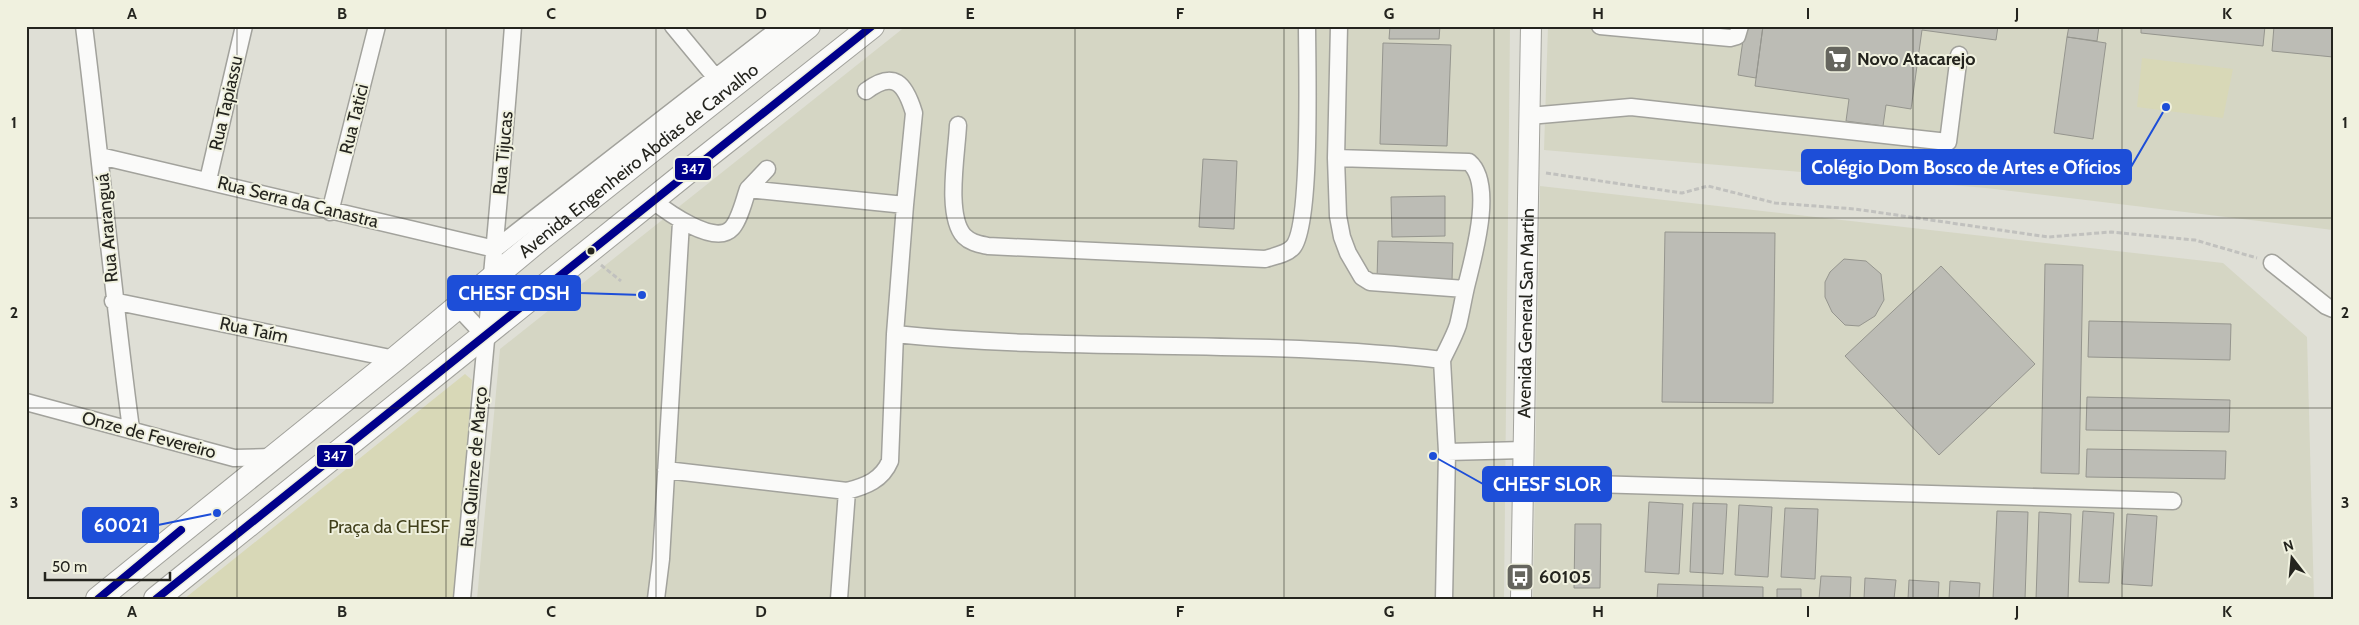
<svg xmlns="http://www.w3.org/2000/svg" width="2359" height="625" font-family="Cabin,sans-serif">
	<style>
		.built { fill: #d5d6c4 }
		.green { fill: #d8d8b7 }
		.building { fill: #bcbcb5; stroke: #95958e }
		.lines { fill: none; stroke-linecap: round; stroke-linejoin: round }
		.minor-casing { stroke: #a2a29c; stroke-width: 19 }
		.major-casing { stroke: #a2a29c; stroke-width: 22 }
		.highway-casing { stroke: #a2a29c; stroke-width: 26 }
		.path { stroke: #c1c1be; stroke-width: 3; stroke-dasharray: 5 2.5; stroke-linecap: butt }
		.minor { stroke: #fafaf9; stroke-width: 16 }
		.major { stroke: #fafaf9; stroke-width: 20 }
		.highway { stroke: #fafaf9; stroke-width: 24 }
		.bus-1-casing { stroke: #f0f1df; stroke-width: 11 }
		.bus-1 { stroke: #00008b; stroke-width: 8 }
		.grid { fill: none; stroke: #24241e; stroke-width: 1; stroke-opacity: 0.55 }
		.bus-dot { fill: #24241e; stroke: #f0f1df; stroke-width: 2 }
		.labels { text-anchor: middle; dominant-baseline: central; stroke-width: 4; stroke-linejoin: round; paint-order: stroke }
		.poi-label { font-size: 18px; font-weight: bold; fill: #24241e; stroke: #f0f1df; text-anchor: start }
		.street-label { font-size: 18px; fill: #24241e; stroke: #f0f1df }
		.park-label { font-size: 18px; fill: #403f1a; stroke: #f0f1df }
		.leader { fill: none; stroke: #1d4ed8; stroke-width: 2 }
		.callout-dot { fill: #1d4ed8; stroke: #f0f1df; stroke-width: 2 }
		.callout { fill: #1d4ed8; stroke: #1d4ed8; stroke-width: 2 }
		.callout-label { font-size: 19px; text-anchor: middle; font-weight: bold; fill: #fff }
		.line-badge { stroke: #f0f1df; stroke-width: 2 }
		.badge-label { font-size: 14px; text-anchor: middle; font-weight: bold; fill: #fff }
		.neatline { fill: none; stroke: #24241e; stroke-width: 2 }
		.grid-label { font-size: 16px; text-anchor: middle; font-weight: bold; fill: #24241e }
	</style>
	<rect width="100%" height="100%" fill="#dfdfd6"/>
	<path class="built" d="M906,26H1510L1504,599H477L500,349Z
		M1548,26H2333V230L1986,188L1544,150Z
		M1540,186L2223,263L2307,337L2314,599H1533Z"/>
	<path class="green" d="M2142,58L2233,69L2223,118L2137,107Z
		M465,374L472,380L455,599H184Z"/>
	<path class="building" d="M1390,26H1440L1439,39H1389Z
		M1745,26H1763L1756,78L1738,75Z
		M1763,26H1998L1996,40L1922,30L1911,109L1886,105L1883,126L1846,121L1849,99L1755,86Z
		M2069,26H2099L2097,41L2067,37Z
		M2141,26H2265L2263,46L2141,33Z
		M2274,26L2333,28V57L2272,51Z
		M2067,37L2106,43L2093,139L2054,133Z
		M1383,43L1451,45L1447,146L1380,144Z
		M1203,159L1237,161L1234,229L1199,227Z
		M1445,196V236L1392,237L1391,197Z
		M1665,232L1775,233L1773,403L1662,402Z
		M1378,241L1453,243L1452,281L1377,280Z
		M1844,259L1866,261L1881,274L1884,300L1875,316L1859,326L1845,325L1832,312L1825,297V282L1830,272Z
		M2045,264L2083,265L2079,474L2041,473Z
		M1941,266L2035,364L1939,455L1845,356Z
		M2089,321L2231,324L2230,360L2088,357Z
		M2087,397L2230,400L2229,432L2086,430Z
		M2087,449L2226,451L2225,479L2086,477Z
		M1649,502L1683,504L1679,574L1645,572Z
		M1693,503L1727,504L1723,574L1690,572Z
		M1739,505L1772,507L1768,577L1735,575Z
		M1785,508L1818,509L1815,579L1781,577Z
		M1997,511L2028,512L2025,599H1993Z
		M2083,511L2114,513L2109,583L2079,582Z
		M2039,512L2071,514L2068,599H2036Z
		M2127,514L2157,516L2152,586L2122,584Z
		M1575,524H1601L1600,588H1574Z
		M1821,576L1851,577L1850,599H1819Z
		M1865,578L1896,580L1894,599H1864Z
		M1909,580L1939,582L1938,599H1908Z
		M1950,581L1980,583L1979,599H1949Z
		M1658,584L1763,587V599H1657Z
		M1777,589H1801V599H1777Z"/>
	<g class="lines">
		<defs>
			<path id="minor" d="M84,26C101,161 113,295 131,429
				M673,26L716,78
				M1339,26L1336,158L1338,216L1342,237L1348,253L1362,277L1370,282L1465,289
				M1600,26L1730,38L1737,36L1740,26
				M866,91C894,70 905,83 914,113L905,205
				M1529,116L1631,107L1948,142L1959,55
				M958,125C957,152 945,215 964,236C971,243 979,244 988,246L1265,259C1275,256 1287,254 1293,247C1312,225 1307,63 1307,26
				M100,156L495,249L782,26
				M1336,158L1469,162C1495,184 1473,258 1466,287C1463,300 1461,313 1458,325C1454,337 1447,349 1442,360
				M208,180L244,26
				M748,189L767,169
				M652,200C666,211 715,247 732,228C740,219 744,200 748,189L905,205L895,334C1077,353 1260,338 1442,360L1447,452L1524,450
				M330,212L377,26
				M2272,263L2326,306L2333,309
				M113,301L395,359
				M458,307L485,336
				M26,402L234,458L272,457
				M666,470L847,491C866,486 882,480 890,461L895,334
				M1523,482L2173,501
				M462,599C479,408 499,217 513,26
				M656,599L661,559L681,222
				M839,599L847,491
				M1444,599L1447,452"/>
			<g id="major">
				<path id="s1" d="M1521,599L1531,26"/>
			</g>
			<g id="highway">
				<path id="s2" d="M98,599L395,359L543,236L808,26"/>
				<path d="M156,599L691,169L872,26"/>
			</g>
		</defs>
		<use href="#minor" class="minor-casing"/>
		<use href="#major" class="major-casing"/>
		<use href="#highway" class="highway-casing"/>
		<path class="path" d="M1546,173L1682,193L1708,186L1775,203L1855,209L2048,237L2111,232L2195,240L2257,258
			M601,265L621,281"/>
		<use href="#minor" class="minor"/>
		<use href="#major" class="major"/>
		<use href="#highway" class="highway"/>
		<defs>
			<path id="bus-1" d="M98,599L181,530
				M156,599L872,26"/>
		</defs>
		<use href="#bus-1" class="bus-1-casing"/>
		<use href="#bus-1" class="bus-1"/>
	</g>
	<path class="grid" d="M237,26V599M446,26V599M656,26V599M865,26V599M1075,26V599M1284,26V599M1494,26V599M1703,26V599M1913,26V599M2122,26V599M26,218H2333M26,408H2333"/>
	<defs>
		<symbol id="supermarket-square" viewBox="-11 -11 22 22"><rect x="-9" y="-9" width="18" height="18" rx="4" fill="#65655e" stroke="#f0f1df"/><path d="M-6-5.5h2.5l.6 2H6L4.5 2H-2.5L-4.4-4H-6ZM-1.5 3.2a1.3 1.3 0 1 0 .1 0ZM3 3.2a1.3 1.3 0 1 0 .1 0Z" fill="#fff"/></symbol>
		<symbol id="bus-square" viewBox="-11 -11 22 22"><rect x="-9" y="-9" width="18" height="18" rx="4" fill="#65655e" stroke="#f0f1df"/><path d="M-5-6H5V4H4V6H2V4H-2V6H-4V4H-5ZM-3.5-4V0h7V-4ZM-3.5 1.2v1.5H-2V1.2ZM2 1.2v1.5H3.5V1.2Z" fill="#fff"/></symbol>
	</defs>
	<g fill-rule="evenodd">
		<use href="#supermarket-square" x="1822" y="43" width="32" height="32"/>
		<use href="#bus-square" x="1504" y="561" width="32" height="32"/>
	</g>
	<circle class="bus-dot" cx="591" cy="251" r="4.5"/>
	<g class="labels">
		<g class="poi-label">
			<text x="1857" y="59">Novo Atacarejo</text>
			<text x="1539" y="577">60105</text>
		</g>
		<g class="street-label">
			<text transform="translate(226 103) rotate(-77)">Rua Tapiassu</text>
			<text transform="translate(354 119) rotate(-76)">Rua Tatici</text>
			<text transform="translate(503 153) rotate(-85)">Rua Tijucas</text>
			<text stroke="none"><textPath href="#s2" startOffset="696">Avenida Engenheiro Abdias de Carvalho</textPath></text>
			<text transform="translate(298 202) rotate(14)">Rua Serra da Canastra</text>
			<text transform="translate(107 228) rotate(-95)">Rua Araranguá</text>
			<text stroke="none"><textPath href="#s1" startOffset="286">Avenida General San Martin</textPath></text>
			<text transform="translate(254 330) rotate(12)">Rua Taím</text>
			<text transform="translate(149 435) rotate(15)">Onze de Fevereiro</text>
			<text transform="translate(474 467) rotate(-85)">Rua Quinze de Março</text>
		</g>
		<g class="park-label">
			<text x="389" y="527">Praça da CHESF</text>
		</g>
	</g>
	<path class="leader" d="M2166 107L2131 167M642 295L580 293M1433 456L1483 484M217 513L158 525"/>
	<g class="callout-dot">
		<circle cx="2166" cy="107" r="5"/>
		<circle cx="642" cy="295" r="5"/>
		<circle cx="1433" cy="456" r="5"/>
		<circle cx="217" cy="513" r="5"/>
	</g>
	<g class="callout">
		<rect x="1802" y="150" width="329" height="34" rx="5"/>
		<rect x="448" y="276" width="132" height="34" rx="5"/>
		<rect x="1483" y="467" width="128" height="34" rx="5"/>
		<rect x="83" y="508" width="75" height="34" rx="5"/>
	</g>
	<g class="callout-label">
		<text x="1966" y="174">Colégio Dom Bosco de Artes e Ofícios</text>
		<text x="514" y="300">CHESF CDSH</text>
		<text x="1547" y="491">CHESF SLOR</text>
		<text x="121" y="532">60021</text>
	</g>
	<g class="line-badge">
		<rect x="674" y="157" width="38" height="24" rx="5" fill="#00008b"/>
		<rect x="316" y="444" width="38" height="24" rx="5" fill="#00008b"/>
	</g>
	<g class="badge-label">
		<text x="693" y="174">347</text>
		<text x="335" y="461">347</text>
	</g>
	<rect width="2359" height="625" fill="none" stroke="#f0f1df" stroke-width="55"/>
	<g transform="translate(2292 558) rotate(344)" stroke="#f0f1df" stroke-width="4" paint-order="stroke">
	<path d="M0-4L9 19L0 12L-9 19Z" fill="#24241e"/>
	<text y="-8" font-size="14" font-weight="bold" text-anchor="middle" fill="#24241e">N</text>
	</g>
	<path d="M45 572v8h125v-8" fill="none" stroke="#24241e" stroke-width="2.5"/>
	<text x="52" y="572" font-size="15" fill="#24241e" stroke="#f0f1df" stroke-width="4" paint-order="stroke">50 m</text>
	<rect x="28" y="28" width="2304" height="570" class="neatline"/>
	<g class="grid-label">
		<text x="132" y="19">A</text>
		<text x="342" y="19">B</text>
		<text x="551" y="19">C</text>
		<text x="761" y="19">D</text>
		<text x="970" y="19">E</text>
		<text x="1180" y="19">F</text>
		<text x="1389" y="19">G</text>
		<text x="1598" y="19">H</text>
		<text x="1808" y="19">I</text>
		<text x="2017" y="19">J</text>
		<text x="2227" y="19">K</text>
		<text x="14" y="128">1</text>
		<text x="2345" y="128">1</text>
		<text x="14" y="318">2</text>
		<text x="2345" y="318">2</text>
		<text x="14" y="508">3</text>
		<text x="2345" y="508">3</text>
		<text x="132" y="617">A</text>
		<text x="342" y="617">B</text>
		<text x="551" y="617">C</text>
		<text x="761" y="617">D</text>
		<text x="970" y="617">E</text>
		<text x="1180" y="617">F</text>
		<text x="1389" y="617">G</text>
		<text x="1598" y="617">H</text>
		<text x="1808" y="617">I</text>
		<text x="2017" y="617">J</text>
		<text x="2227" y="617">K</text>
	</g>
</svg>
